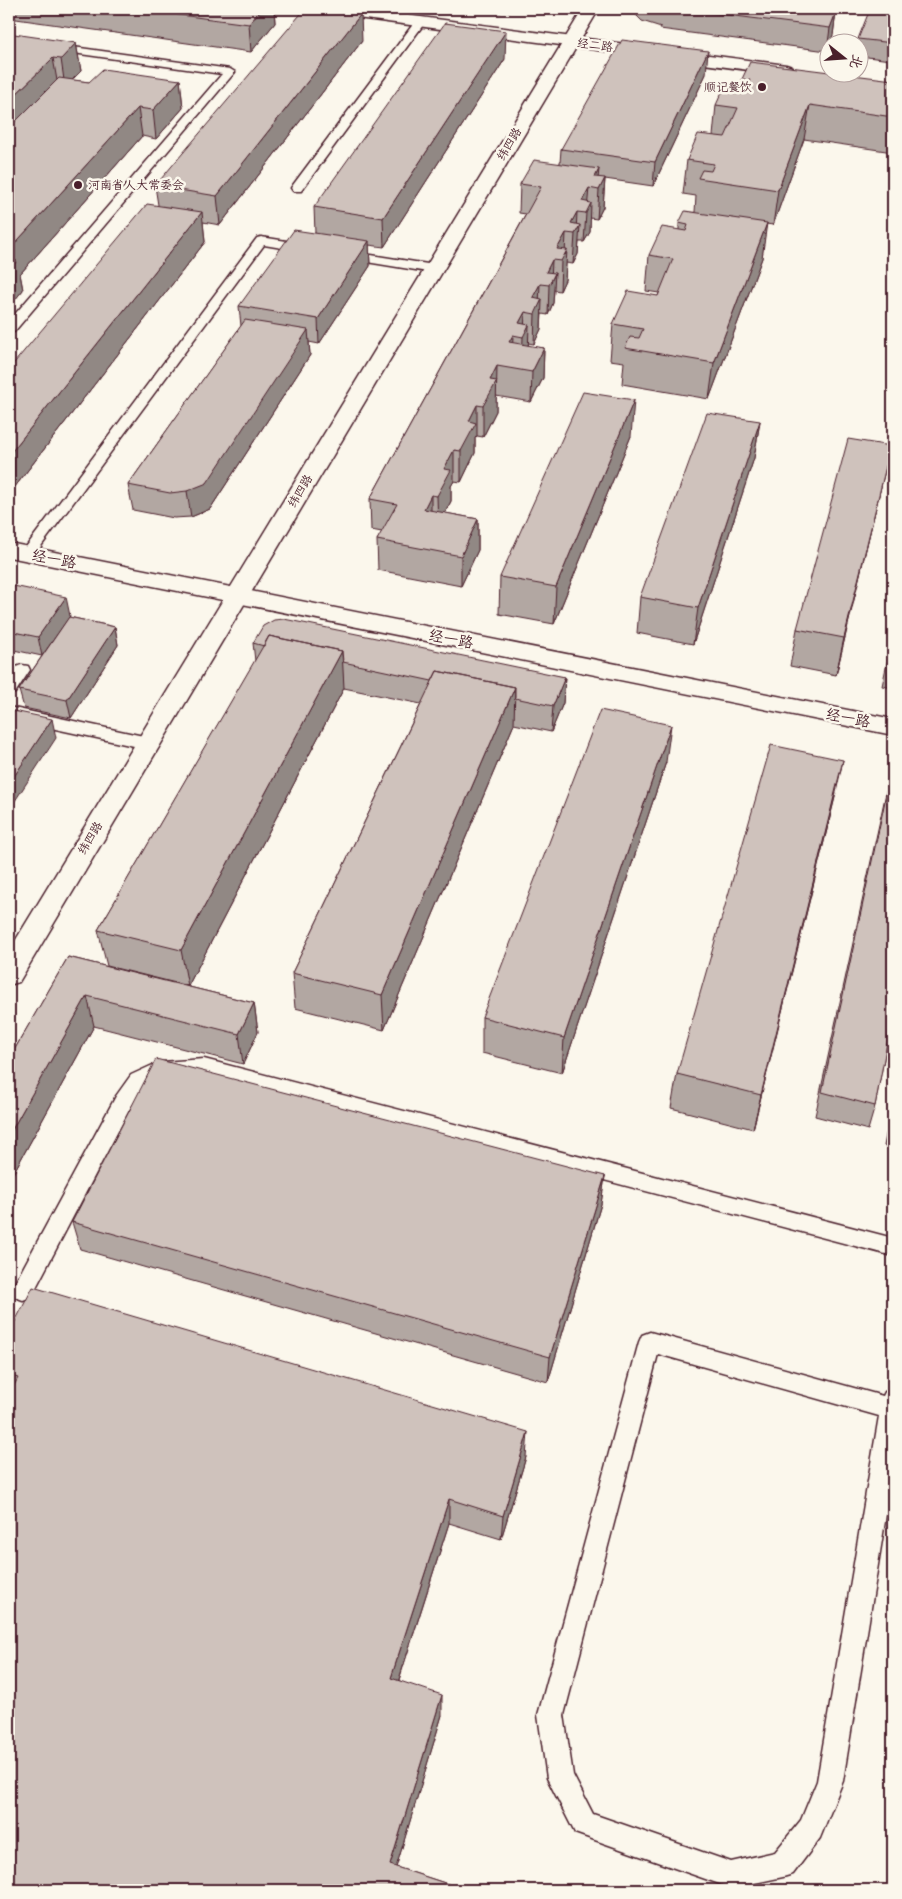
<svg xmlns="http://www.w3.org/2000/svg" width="902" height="1899" font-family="'Comic Neue','LXGW WenKai TC',sans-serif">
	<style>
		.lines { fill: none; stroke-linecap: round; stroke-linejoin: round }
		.lane-casing { stroke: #4a1f2b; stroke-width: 3 }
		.street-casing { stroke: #4a1f2b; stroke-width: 3 }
		.secondary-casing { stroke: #4a1f2b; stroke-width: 3 }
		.lane { fill: #fbf7ec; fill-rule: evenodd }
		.street { fill: #fbf7ec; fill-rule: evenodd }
		.secondary { fill: #fbf7ec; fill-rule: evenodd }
		.wall { fill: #b2a7a2; stroke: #4a1f2b }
		.shaded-wall { fill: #918884; stroke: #4a1f2b }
		.building { fill: #cfc2bc; stroke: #4a1f2b }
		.poi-dot { fill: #4a1f2b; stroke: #fbf7ec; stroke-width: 2 }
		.labels { text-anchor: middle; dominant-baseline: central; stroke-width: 5; stroke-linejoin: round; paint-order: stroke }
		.far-street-label { font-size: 12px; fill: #4a1f2b; stroke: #fbf7ec }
		.far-poi-label { font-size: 12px; fill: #4a1f2b; stroke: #fbf7ec; text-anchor: end }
		.street-label { font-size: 15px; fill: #4a1f2b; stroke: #fbf7ec }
	</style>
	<rect width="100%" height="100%" fill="#fbf7ec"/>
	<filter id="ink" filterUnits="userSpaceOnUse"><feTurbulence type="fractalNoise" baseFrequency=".02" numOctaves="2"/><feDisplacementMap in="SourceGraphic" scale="10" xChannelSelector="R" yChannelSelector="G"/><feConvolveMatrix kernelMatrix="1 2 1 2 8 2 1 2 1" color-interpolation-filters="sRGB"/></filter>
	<g filter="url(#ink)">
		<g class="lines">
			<defs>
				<path id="lane" d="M403,9H413L405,21H397L396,19Z
					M421,18L426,21L301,191H293L291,188L293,185L417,19Z
					M9,38L230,69L235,72L14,332L9,333V321L222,74L9,44Z
					M261,237L306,244L312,248L306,252L264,245L33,557H23L20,554L23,551L257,238Z
					M346,251L434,265L440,269L434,273L342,258L340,255Z
					M22,665L28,666L30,670L15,693L9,694C9,682 8,668 22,665Z
					M9,707L148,737L154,739L156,743L154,747L148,749L9,719Z
					M204,1059L893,1238V1256L204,1075L164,1078L145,1087L130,1108L31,1297L23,1300L15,1297L12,1290L15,1283L116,1096L131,1075L155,1064L162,1062Z
					M650,1332L883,1396L885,1392L893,1389V1472L843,1781L820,1838L793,1874L783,1877L731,1888L575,1833L547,1778L538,1715L639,1342L642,1335ZM658,1354L879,1416L817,1781L801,1820L775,1852L731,1862L593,1814L573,1775L564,1715Z"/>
				<path id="street" d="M319,9H360L786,65L792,67L794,70L792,73L786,75L327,14L322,12Z
					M9,543L893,719V735L9,557Z"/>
				<path id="secondary" d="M583,9H599L19,982L9,985V951Z"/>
			</defs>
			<use href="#lane" class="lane-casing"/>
			<use href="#street" class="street-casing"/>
			<use href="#secondary" class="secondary-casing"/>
			<use href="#lane" class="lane"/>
			<use href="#street" class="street"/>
			<use href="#secondary" class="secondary"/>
		</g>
		<path class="wall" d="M9,9H274L275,23L251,52L9,18Z
			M473,9H516L515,10L498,12Z
			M632,9H809L836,12L833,35L827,51L660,29L661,27L642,21L636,15V12L632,11Z
			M893,9V50L890,60L860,56V42H858V39Z
			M9,39L76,43L81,71L72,80L89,82L180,80L183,108L156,139L142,136L20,274L23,290L9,307L10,127H9Z
			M362,41L220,225L203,222L205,242L14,488L9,487V369L158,205L155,186Z
			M505,59L384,247L369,245L370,266L319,344L309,342L310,355L210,509L191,517L174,518L133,510L128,485L241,326L239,306L315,233L314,207Z
			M706,74L653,186L605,179L603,207L597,219L590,218V232L584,242H579L578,254L573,264L566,263L565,280L560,291L554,290L553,303L548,315L542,314L541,329L534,344L528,343V346L544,348L543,378L531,402L496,396V411L483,437L477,436L475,438V453L461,482L454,481L451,486V501L445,513L478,519V550L461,586L378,570L377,540L382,532L371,530L370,499L526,214L519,213L520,184L560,163L561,149Z
			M742,79L893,80V152L804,139L773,225L766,224L762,258L709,399L622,384L624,362L610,360L613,324L658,296L659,293L646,291L649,255L679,230V223L695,212L696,196L683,194L687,160L713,136L716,105L742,85Z
			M760,421L754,458L693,644L637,633L640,597Z
			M631,436L554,624L499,614L500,577Z
			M882,482L836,675L790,666L797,629Z
			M9,585L70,616L69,617L115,627L118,645L71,718L24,708L19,690L42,656L9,649Z
			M893,635V688L882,686Z
			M253,643L565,677L563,703L551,732L514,724L384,1030L295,1008L292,973L421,704L344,688L188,986L107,966L98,930L255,661Z
			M666,762L562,1073L482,1053V1017Z
			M893,762V1012L875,1106L868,1130L815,1116L889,779Z
			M835,797L753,1129L671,1108L677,1074Z
			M68,957L254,1003L258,1032L243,1064L94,1026L9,1181V1059Z
			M893,1097V1149L884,1146Z
			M605,1176L601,1204L548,1382L80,1249L72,1222Z
			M9,1333L526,1457L501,1539L449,1523L399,1680L442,1715L396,1867L457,1887V1890H9Z"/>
		<path class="shaded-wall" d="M262,9H274L275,23L251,52L249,24Z
			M498,9H516L515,10L498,12Z
			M836,12L833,35L827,51L830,28Z
			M361,14L362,41L220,225L217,196Z
			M506,31L505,59L384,247L383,218Z
			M76,43L81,71L65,87L61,59Z
			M893,43V50L890,60Z
			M708,51L706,74L653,186L655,162Z
			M53,58L58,86L16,128L11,99Z
			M180,80L183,108L156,139L153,110Z
			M810,105L804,139L773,225L778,190Z
			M138,108L142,136L20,274L23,290L9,307V250Z
			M599,169L597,189L595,177Z
			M605,178L603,207L597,219L599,190Z
			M589,188L587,210L591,203L590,232L584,242L586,213L582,201Z
			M202,212L205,242L14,488L9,466V455Z
			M577,212L576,233L580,225L578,254L573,264L575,234L571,223Z
			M767,223L762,258L709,399L714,363Z
			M566,233L565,255L567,250L565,280L560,291L561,261L557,249Z
			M369,241L370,266L319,344L318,319Z
			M552,260L551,282L555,273L553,303L548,315L549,285L546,272Z
			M540,284L539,305L542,299L541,329L534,344L535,314L533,297Z
			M525,312L524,334L529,325L528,355L522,367L523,337L519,323Z
			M308,330L310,355L210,509L191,517L187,491Z
			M513,335L512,365L509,342Z
			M544,348L543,378L531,402L532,372Z
			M497,366L496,411L483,437V406L490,380Z
			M634,400L631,436L554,624L556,587Z
			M477,405V436L475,438V453L461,482V451L469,421Z
			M760,421L754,458L693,644L698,608Z
			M891,446L882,482L836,675L844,638Z
			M454,450V481L451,486V501L438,527L437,496L444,469Z
			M431,495V526L424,509Z
			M478,519V550L461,586V556Z
			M66,597L70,616L42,656L38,637Z
			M115,627L118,645L71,718L67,700Z
			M342,651L344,688L188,986L181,950Z
			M565,677L563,703L551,732L553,706Z
			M515,687L514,724L384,1030L382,995Z
			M52,719L56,738L9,810V784Z
			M671,725L666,762L562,1073L564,1038Z
			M843,760L835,797L753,1129L761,1095Z
			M87,996L94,1026L9,1181V1135Z
			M254,1003L258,1032L243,1064L239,1034Z
			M605,1176L601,1204L548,1382L550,1357Z
			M528,1432L526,1457L501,1539L503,1516Z
			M449,1499V1523L393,1698L391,1678Z
			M442,1695V1715L392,1881L390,1865Z"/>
		<path class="building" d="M134,9H262L249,24Z
			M305,9H321L361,14L217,196L155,186Z
			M680,9H809L836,12L830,28Z
			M870,9H893V43L858,39Z
			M445,23L506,31L383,218L314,207Z
			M14,34L76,43L61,59L53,58L11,99H9V39Z
			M622,40L708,51L655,162L561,149Z
			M750,62L893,80V117L810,105L778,190L698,178L702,170L711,171L714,164L687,160L698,134L725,137L738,108L716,105L726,83L747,86L750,80L742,79Z
			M103,69L180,80L153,110L138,108L9,250V128L59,78L89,82Z
			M534,160L599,169L595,177L605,178L599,190L589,188L582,201L591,203L586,213L577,212L571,223L580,225L575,234L566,233L557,249L567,250L561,261L552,260L546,272L555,273L549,285L540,284L533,297L542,299L535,314L525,312L519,323L529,325L523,337L513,335L509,342L544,348L532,372L497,366L490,380L497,381L483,406L477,405L469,421L476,423L461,451L454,450L444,469L451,470L437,496L431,495L424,509L478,519L461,556L377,540L397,504L370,499L541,187L520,184Z
			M147,204L202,212L9,455V369Z
			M685,211L767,223L714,363L625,348L630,337L639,338L643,329L613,324L628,291L658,296L673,259L649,255L662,227L686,231L688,225L679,223Z
			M294,230L369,241L318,319L239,306Z
			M9,259L17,261L9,270Z
			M245,320L308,330L207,483L187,491L170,493L128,485Z
			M583,392L634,400L556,587L500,577Z
			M707,413L760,421L698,608L640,597Z
			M848,439L891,446L844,638L797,629Z
			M9,585L66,597L38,637L9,631Z
			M69,617L115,627L67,700L19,690Z
			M284,619L565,677L553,706L515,698V687L437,671L432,681L343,662L342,651L269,636L264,646L253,643L263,626L274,620Z
			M269,636L342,651L181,950L98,930Z
			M893,639V650L891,649Z
			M437,671L515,687L382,995L292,973Z
			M9,710L52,719L9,784Z
			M600,710L671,725L564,1038L482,1017Z
			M771,745L843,760L761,1095L677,1074Z
			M893,764V1012L875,1106L822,1092Z
			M68,957L254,1003L239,1034L87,996L9,1135V1059Z
			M156,1059L605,1176L550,1357L72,1222Z
			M33,1287L528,1432L503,1516L449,1499L391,1678L442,1695L390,1865L457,1887L456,1890H9V1395L18,1378L9,1375V1333Z"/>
	</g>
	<g class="poi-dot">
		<circle cx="762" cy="87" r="5"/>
		<circle cx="78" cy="185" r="5"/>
	</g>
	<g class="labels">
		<g class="far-street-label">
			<text transform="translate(595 45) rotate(8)">经二路</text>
			<text transform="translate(509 144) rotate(-59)">纬四路</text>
			<text transform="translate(300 491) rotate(-59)">纬四路</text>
			<text transform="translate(90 838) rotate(-59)">纬四路</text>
		</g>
		<g class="far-poi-label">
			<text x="752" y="87">顺记餐饮</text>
			<text x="88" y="185" text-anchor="start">河南省人大常委会</text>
		</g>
		<g class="street-label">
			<text transform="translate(54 559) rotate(11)">经一路</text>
			<text transform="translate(451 639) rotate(11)">经一路</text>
			<text transform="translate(848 718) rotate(11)">经一路</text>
		</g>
	</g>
	<rect width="902" height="1899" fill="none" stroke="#fbf7ec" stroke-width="30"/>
	<rect x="15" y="15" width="872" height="1869" fill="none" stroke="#4a1f2b" stroke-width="2" filter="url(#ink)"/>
	<g transform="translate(844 58) rotate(107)"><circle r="24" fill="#fbf7ec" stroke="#b4a19f"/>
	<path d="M0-4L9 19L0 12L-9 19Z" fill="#4a1f2b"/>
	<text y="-8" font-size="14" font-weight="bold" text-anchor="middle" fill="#4a1f2b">北</text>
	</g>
</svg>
